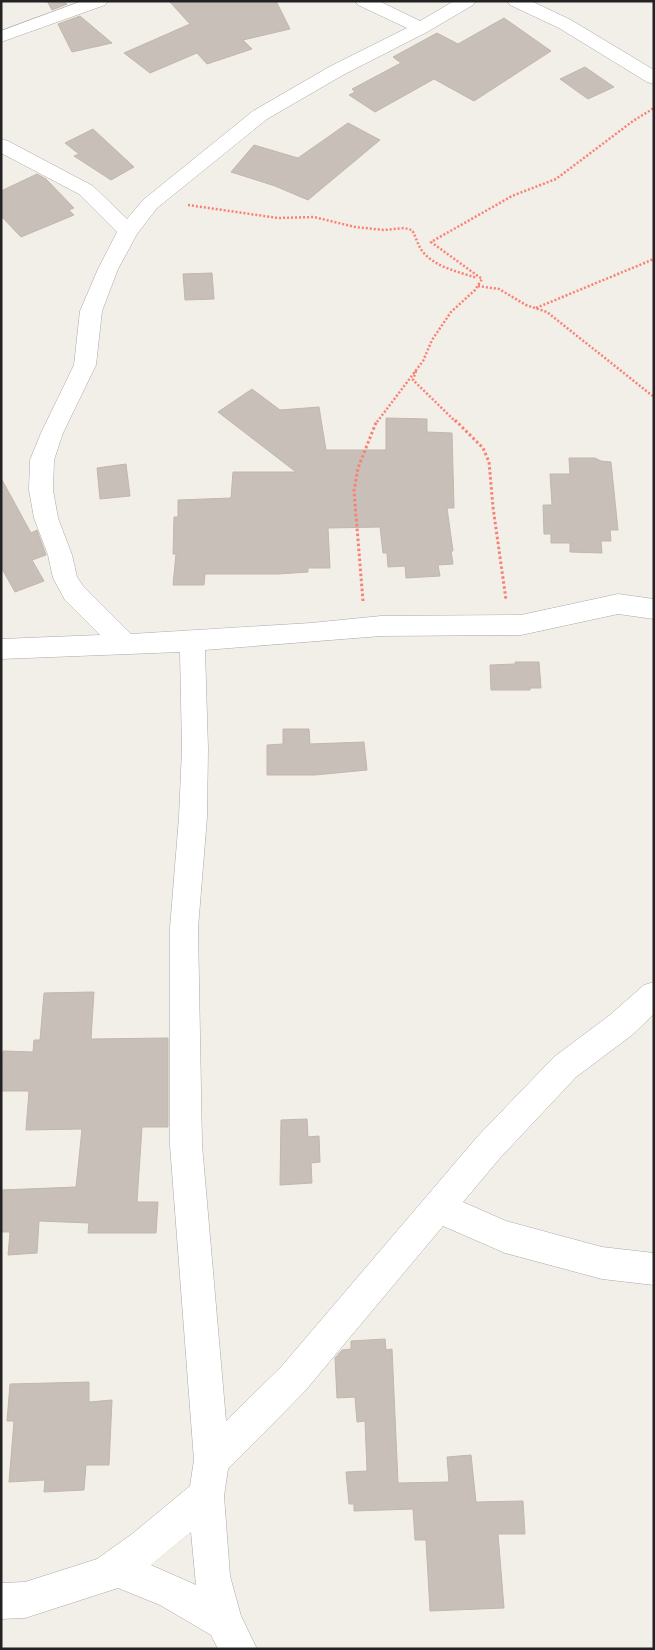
<svg xmlns="http://www.w3.org/2000/svg" width="655" height="1650" font-family="'Archivo Narrow',sans-serif">
	<style>
		.building { fill: #c7bfb8; stroke: #c4b6ab }
		.lines { fill: none; stroke-linecap: round; stroke-linejoin: round }
		.street-casing { stroke: #a9a9a9; stroke-width: 1 }
		.path-far1 { stroke: #fa8072; stroke-width: 2.5; stroke-dasharray: 2 2; stroke-linecap: butt }
		.path { stroke: #fa8072; stroke-width: 3; stroke-dasharray: 2.5 2.5; stroke-linecap: butt }
		.street { fill: #fff; fill-rule: evenodd }
	</style>
	<rect width="100%" height="100%" fill="#f2efe9"/>
	<path class="building" d="M47,1H63L67,4L52,10Z
		M169,1H276L290,29L243,40L252,49L207,64L197,53L150,73L124,53L190,24Z
		M80,16L112,43L72,52L58,24Z
		M504,18L551,51L474,101L434,79L375,112L349,95L355,92L352,89L401,63L393,57L437,33L458,44Z
		M585,67L614,87L588,99L560,79Z
		M348,123L380,140L308,200L275,186L231,172L254,145L298,158Z
		M93,129L134,167L111,180L74,156L79,154L65,143Z
		M37,174L46,179L74,208L69,210L74,215L21,237L1,216V191Z
		M212,273L214,299L185,300L183,274Z
		M252,389L280,410L319,407L326,450H386V418L427,419V432L452,433L454,508H447L453,551H451L453,564L438,565L440,576L406,578L405,566L388,567L387,553H383L380,527L328,528L330,568H308V572L278,574H205L204,585H173L176,554H173L174,517H178V500L231,498L233,472H296L218,412Z
		M569,458H595L601,461L611,462L618,530H610L611,541H601L602,553L570,552V543H551V534H544L543,505H552L550,474H570Z
		M126,464L130,496L100,499L97,468Z
		M1,478L31,533L37,530L46,555L32,560L44,581L15,592L1,567Z
		M515,662H539L541,688H530V690H491L490,665L515,664Z
		M283,729H309L310,744L364,742L367,770L315,775H267V745L283,744Z
		M94,992L91,1039L168,1038V1127H142L137,1202H158L156,1233H88L89,1223L39,1221L37,1253L8,1255L10,1232H1V1190L76,1187L82,1129L26,1130L29,1091H1L3,1051L33,1052L34,1040H40L44,993Z
		M307,1119L308,1137L319,1136L320,1162L311,1163L312,1183L280,1185L281,1120Z
		M385,1339L386,1350L392,1349L398,1483L449,1482L447,1457L471,1455L476,1502L523,1501L525,1534H498L504,1608L430,1611L426,1540H415L413,1509L354,1511V1504H349L346,1472L367,1471L365,1421L357,1422L355,1397L337,1398L335,1358L342,1350L351,1349V1341Z
		M89,1382V1402L112,1400L109,1465H86L84,1490L44,1492L45,1480L9,1482L14,1421H7L10,1384Z"/>
	<g class="lines">
		<defs>
			<path id="street" d="M82,1H108L105,5L1,42V31Z
				M355,1H379L420,21L454,1H476L473,5L427,32L343,75L267,119L157,208L137,234L118,269L102,311L96,365L63,433L54,460L53,490L58,518L72,555L77,577L83,586L131,634L311,623L381,616L521,615L618,594L654,599V619L618,614L521,635L381,636L205,650L208,749L207,817L198,928L202,1145L226,1421L281,1367L478,1136L554,1057L610,1015L644,985L654,982V1014L632,1035L576,1077L500,1158L463,1202L506,1221L602,1247L654,1253V1285L602,1279L505,1253L443,1226L305,1391L228,1469L224,1496L230,1576L241,1616L257,1649H218L211,1635L160,1605L118,1588L25,1618L1,1619V1583L25,1582L97,1559L132,1534L190,1486L194,1460L170,1145V928L179,817L182,749L180,652L1,659V639L100,635L65,600L53,578L48,555L34,518L29,490L30,460L41,433L74,365L80,311L98,269L117,232L79,194L1,153V139L8,141L93,186L127,219L143,200L253,111L329,67L407,28L358,5ZM191,1532L196,1585L151,1565Z
				M507,1H531L571,20L654,70V84L647,82L559,28L510,5Z"/>
		</defs>
		<use href="#street" class="street-casing"/>
		<path class="path-far1" d="M188,205L278,218L314,217L355,227L384,230L404,228L412,230C416,237 418,246 423,252C435,267 459,272 477,278
			M478,286L499,289L526,305L547,312L654,397
			M536,308L654,259
			M416,371L413,380L456,422
			M377,422L423,361L432,340L451,312L475,290L482,279L431,242L512,196L556,179L633,121L654,108"/>
		<path class="path" d="M455,420L483,448L489,462L493,507L506,600
			M363,601L354,491L358,468L377,420"/>
		<use href="#street" class="street"/>
	</g>
	<rect width="655" height="1650" fill="none" stroke="#222222" stroke-width="5"/>
</svg>
